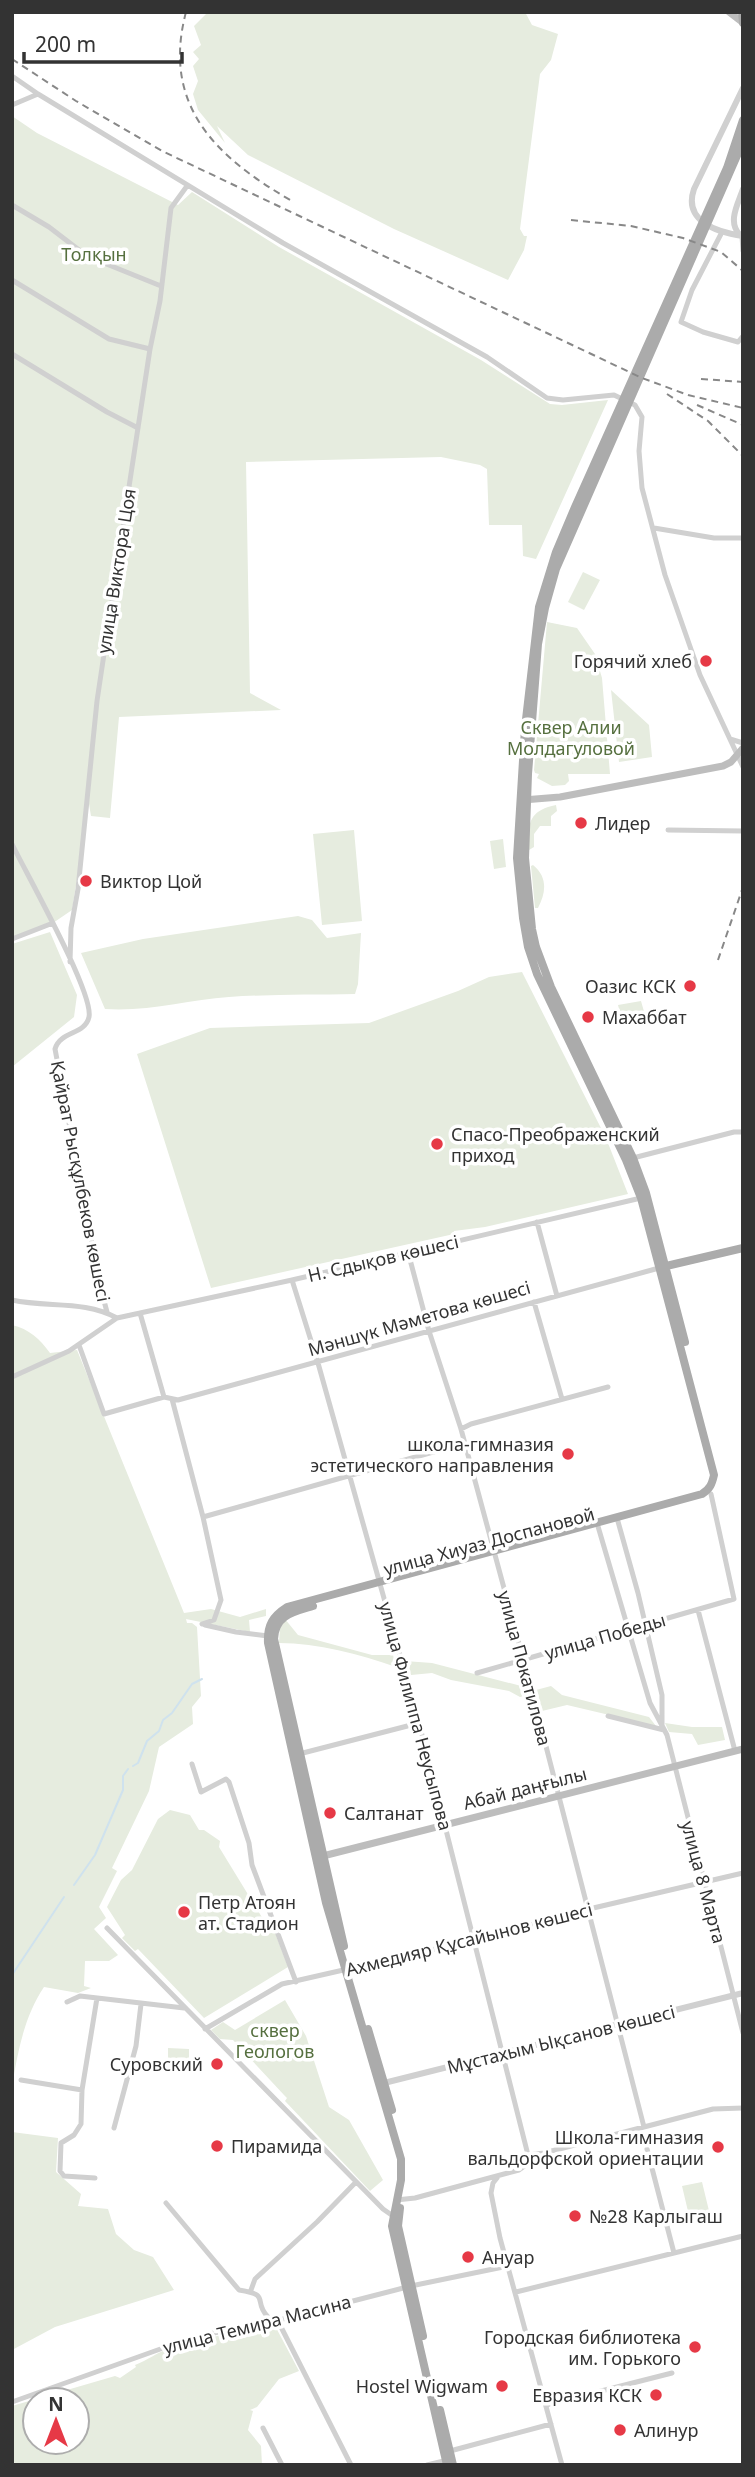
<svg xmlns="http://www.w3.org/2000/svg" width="755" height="2477" font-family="'Noto Sans',sans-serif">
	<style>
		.green { fill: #e6ecdf; fill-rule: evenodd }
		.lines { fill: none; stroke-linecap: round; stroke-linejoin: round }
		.stream { stroke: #cfe2ee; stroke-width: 2 }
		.minor { stroke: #d0d0d0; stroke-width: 5 }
		.tertiary { stroke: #d0d0d0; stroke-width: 6 }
		.secondary { stroke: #bdbdbd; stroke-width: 7 }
		.primary { stroke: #ababab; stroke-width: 8 }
		.rail { stroke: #888; stroke-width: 2; stroke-dasharray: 7 5; stroke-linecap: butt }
		.poi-dot { fill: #e63946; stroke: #fff; stroke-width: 2.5 }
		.labels { text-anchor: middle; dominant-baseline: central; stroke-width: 7; stroke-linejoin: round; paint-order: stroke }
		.park-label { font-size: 18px; fill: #56703f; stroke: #fff }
		.street-label { font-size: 18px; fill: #333; stroke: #fff }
		.poi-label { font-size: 18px; fill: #333; stroke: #fff; text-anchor: start }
	</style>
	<rect width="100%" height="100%" fill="#fff"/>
	<path class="green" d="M208,12H525L532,25L558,34L551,60L540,74L520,229L524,236H527L524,250L508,280L394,229L248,155L217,126L225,143L198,110L193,94L198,81L193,66L199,59L193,52L201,45L194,26Z
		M12,116L37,133L178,205L192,192L279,247L481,360L550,404L562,405L608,400L536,559L523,556L522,525H489L487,469L480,465L441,457L246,462L250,693L281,710L119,717L110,818L91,816L89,804L72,910L53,923L12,939Z
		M583,572L600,580L584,610L568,602Z
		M547,622L577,628L595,654L602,678L610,774H568L569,781L565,785L552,786L537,778L539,774L535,773L534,770Z
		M611,690L649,725L652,757L619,762Z
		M556,805L557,811L551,816V826H540L534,834V847L529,850C528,825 527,811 556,805Z
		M354,830L362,921L322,925L313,834Z
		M503,839L506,867L494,869L490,841Z
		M533,865C548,877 546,893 538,908H535L531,866Z
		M298,916L312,920L327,938L361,933L358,984L355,994C313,995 271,994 229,997C188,1000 147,1012 105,1009L81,953L143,939Z
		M50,932L77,995L74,1017L12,1067V944Z
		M522,972L606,1138L628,1194L485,1227L454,1231V1234L211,1288L137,1054L210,1028L369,1023L458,991L489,977Z
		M641,1001L645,1015L622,1021L618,1005Z
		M12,1325C29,1329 40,1339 50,1353L77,1350L184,1613L211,1609L240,1617L266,1609V1616L249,1620L250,1632L186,1619L187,1623H192L197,1627L201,1696L192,1707L193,1724L159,1747L149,1791L112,1868L117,1871L99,1907L106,1918L94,1929L118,1955L109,1961H85L84,1986L91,1988L78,1993L44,1987C24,2017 18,2051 12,2086Z
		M285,1619L298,1635L372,1655H393L396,1667C359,1654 318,1643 279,1643L280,1627Z
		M405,1661L432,1663L525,1687L528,1695L520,1697L509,1691L451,1680L432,1673L411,1675Z
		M551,1686L562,1695L649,1717L656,1726L567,1705L542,1711L536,1690Z
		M665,1723L692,1727H722L725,1740L698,1745L692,1734L669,1732Z
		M170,1810L190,1815L199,1830H204L220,1841L219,1847L263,1919L269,1917L288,1967L204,2018L138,1949L135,1951L122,1938L125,1935L107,1907L121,1880L132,1870L158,1819Z
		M285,2000L306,2036L329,2107L349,2120L383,2180L370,2191L285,2101L287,2098L284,2095L233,2040L220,2039L211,2030L223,2022L235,2030Z
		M168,2048L189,2049V2066H168Z
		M12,2132L58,2138L56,2172L81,2194L78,2206L108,2209L116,2234L134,2250L153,2257L174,2290L55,2327L12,2350Z
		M702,2182L711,2219L691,2224L682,2186Z
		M273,2322L299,2371L279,2379L257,2407L250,2410L253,2411L248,2430L261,2446L262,2465H12V2406L115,2376L120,2378L136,2367L135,2365C148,2360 156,2353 168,2349L170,2351L213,2337ZM35,2400H77V2442H35Z"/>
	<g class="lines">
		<path class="stream" d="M133,1766L138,1763L147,1741L159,1731L163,1720L172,1713L192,1684L202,1679
			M74,1885L95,1855L123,1790V1776L128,1769
			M12,1975L64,1897"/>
		<path class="minor" d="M12,76L38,94L283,243L487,357L547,398L563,400L614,395L635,405L642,417L639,451L642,488L665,575L700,675L743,767
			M12,105L38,94
			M12,205L49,227L79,250L99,261L161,286
			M722,232L692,290L681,322L703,332L738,342L743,336
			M742,236L743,251
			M12,280L109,339L150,349
			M12,354L107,412L138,428
			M654,528L714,538H743
			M730,739L743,743
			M668,830L743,831
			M12,844C26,873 94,993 89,1017C85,1035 60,1031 55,1049L100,1286L107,1312
			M12,939L53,923
			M70,962L71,928L78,889L97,701L127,500L150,349L160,301L171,208L187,186
			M633,1158L734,1132H743
			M537,1222L557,1296
			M408,1252L429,1331L461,1429L531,1688L644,2127
			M292,1280L318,1363L419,1723L528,2155
			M12,1300C48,1308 84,1300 117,1318
			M534,1302L562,1399
			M140,1313L164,1397
			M79,1345L104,1414L164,1397L178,1400L659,1268
			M12,1377L69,1351L117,1318L292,1280L641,1198
			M172,1399L203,1517L221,1600L214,1620L202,1624
			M461,1429L471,1424L608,1387
			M203,1517L465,1443
			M617,1518L638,1593L662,1695V1726
			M597,1523L650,1703L667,1735L743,2033
			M698,1610L735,1751
			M205,1625L236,1632L268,1636
			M477,1673L734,1599L711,1494
			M608,1716L664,1730
			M299,1754L419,1723
			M192,1764L201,1792L226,1779L229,1782L249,1843L252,1865L296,1982
			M107,1928L383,2209L393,2216
			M67,2002L80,1996L184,2008
			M205,2029L282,1984L475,1940L589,1909L743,1873
			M21,2080L82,2090
			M114,2128L136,2046L141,2004
			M647,2149L674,2253
			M95,2178L64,2176L60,2171L61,2143L74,2135L81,2124L82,2090L97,1998
			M497,2178L493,2183L491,2193L500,2238L562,2465
			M396,2200L415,2198L519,2170L526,2165L528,2155L544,2153L713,2109L743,2108
			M166,2203L239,2290C272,2295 252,2301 268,2317C271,2320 275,2321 279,2323L351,2465
			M251,2290L255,2279L317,2222L356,2182
			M516,2292L743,2236
			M12,2402L194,2337L283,2319L411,2286L508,2266
			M546,2405L672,2373
			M263,2428L282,2465
			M450,2451L551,2424
			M427,2465L448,2460"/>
		<path class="tertiary" d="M743,88L694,189C683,221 716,232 743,236
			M740,235C727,222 738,204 743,189
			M380,2084L743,1993"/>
		<path class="secondary" d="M729,12L742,22
			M523,800L560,797L723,766L731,762L743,748
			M319,1857L743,1749"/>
		<path class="primary" d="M742,12L743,23
			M662,1267L743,1248
			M685,1342L646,1193L633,1158L551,987L536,947L532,929L525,858L528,774L538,644L545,608L556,569L743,142
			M313,1606C293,1612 275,1615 274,1639L344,1946
			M368,2029L392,2110
			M400,2208L398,2226L423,2336
			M440,2410L453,2465
			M447,2465L392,2226L401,2180V2159L326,1903L268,1643C267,1625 273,1616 287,1607L702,1494C710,1489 712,1484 714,1475L641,1198L626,1160L537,974L528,947L523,918L517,858L525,728L539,607L556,552L575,507L727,168L743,120"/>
		<path class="rail" d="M186,12C161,106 217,158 292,201
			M12,59L76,101L162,151L642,378L688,395L743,408
			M571,220L631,226L683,238L721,252L743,271
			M701,379L743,382
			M667,394L708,421L743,456
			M697,405L743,425
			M718,960L743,887"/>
	</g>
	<g class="poi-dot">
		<circle cx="706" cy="661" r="7"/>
		<circle cx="581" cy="823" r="7"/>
		<circle cx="86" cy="881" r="7"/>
		<circle cx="690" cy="986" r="7"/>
		<circle cx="588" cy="1017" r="7"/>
		<circle cx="437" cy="1144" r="7"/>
		<circle cx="568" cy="1454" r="7"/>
		<circle cx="330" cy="1813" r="7"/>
		<circle cx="184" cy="1912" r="7"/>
		<circle cx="217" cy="2064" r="7"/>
		<circle cx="217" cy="2146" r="7"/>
		<circle cx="718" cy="2147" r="7"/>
		<circle cx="575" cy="2216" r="7"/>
		<circle cx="468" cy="2257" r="7"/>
		<circle cx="695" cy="2347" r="7"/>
		<circle cx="502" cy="2386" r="7"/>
		<circle cx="656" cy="2395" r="7"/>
		<circle cx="620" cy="2430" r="7"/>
	</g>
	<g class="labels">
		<g class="park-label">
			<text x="94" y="254">Толқын</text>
			<text x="571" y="727">Сквер Алии<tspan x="571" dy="21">Молдагуловой</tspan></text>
			<text x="275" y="2030">сквер<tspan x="275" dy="21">Геологов</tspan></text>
		</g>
		<g class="street-label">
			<text transform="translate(116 571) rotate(-81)">улица Виктора Цоя</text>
			<text transform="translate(81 1181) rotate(79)">Қайрат Рысқұлбеков көшесі</text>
			<text transform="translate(383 1258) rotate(-13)">Н. Сдықов көшесі</text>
			<text transform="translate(419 1318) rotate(-16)">Мәншүк Мәметова көшесі</text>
			<text transform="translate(489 1541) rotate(-15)">улица Хиуаз Доспановой</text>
			<text transform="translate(605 1636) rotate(-16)">улица Победы</text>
			<text transform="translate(525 1668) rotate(75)">улица Покатилова</text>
			<text transform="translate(416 1716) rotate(75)">улица Филиппа Неусыпова</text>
			<text transform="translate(525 1788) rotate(-14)">Абай даңғылы</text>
			<text transform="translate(704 1882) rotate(75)">улица 8 Марта</text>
			<text transform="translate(469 1939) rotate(-14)">Ахмедияр Құсайынов көшесі</text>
			<text transform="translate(561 2039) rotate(-14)">Мұстахым Ықсанов көшесі</text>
			<text transform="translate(257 2324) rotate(-14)">улица Темира Масина</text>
		</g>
		<g class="poi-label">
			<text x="692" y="661" text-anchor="end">Горячий хлеб</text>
			<text x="595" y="823">Лидер</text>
			<text x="100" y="881">Виктор Цой</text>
			<text x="676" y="986" text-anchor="end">Оазис КСК</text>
			<text x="602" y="1017">Махаббат</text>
			<text x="451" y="1134">Спасо-Преображенский<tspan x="451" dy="21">приход</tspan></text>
			<text x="554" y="1444" text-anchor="end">школа-гимназия<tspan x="554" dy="21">эстетического направления</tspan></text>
			<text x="344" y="1813">Салтанат</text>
			<text x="198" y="1902">Петр Атоян<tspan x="198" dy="21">ат. Стадион</tspan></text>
			<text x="203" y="2064" text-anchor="end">Суровский</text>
			<text x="704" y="2137" text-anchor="end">Школа-гимназия<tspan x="704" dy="21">вальдорфской ориентации</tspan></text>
			<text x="231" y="2146">Пирамида</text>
			<text x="589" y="2216">№28 Карлыгаш</text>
			<text x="482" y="2257">Ануар</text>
			<text x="681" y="2337" text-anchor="end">Городская библиотека<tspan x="681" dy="21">им. Горького</tspan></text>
			<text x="488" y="2386" text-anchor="end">Hostel Wigwam</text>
			<text x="642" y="2395" text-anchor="end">Евразия КСК</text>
			<text x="634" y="2430">Алинур</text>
		</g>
	</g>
	<rect width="755" height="2477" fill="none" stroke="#333333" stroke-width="28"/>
	<g transform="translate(56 2421)"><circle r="33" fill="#ffffff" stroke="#adadad" stroke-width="2"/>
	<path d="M0-5L12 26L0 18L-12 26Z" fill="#e63946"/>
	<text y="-10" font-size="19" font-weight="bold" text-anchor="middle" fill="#333333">N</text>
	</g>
	<path d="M24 52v10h158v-10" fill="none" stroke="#333333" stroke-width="3.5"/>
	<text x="35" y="52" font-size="21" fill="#333333" stroke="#ffffff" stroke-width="5" paint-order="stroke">200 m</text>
</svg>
